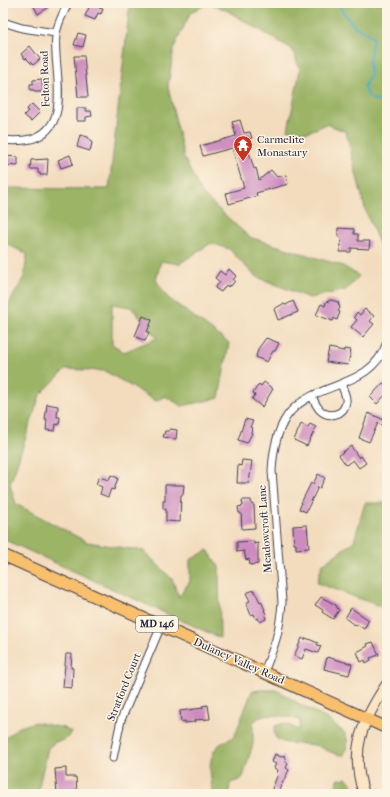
<svg xmlns="http://www.w3.org/2000/svg" width="390" height="797" font-family="'IM FELL French Canon',serif">
	<style>
		.forest { fill: #9bb466; stroke: #5e6b50; fill-rule: evenodd }
		.lines { fill: none; stroke-linecap: round; stroke-linejoin: round }
		.stream { stroke: #44a9c4; stroke-width: 2 }
		.building { fill: #cd8bbf }
		.street-casing { stroke: #413e4e; stroke-width: 9 }
		.secondary-casing { stroke: #413e4e; stroke-width: 12 }
		.primary-casing { stroke: #413e4e; stroke-width: 13 }
		.street { stroke: #fff; stroke-width: 7 }
		.secondary { stroke: #fce5c4; stroke-width: 10 }
		.primary { stroke: #f8bf6c; stroke-width: 11 }
		.labels { text-anchor: middle; dominant-baseline: central; stroke-width: 3; stroke-linejoin: round; paint-order: stroke }
		.shield { fill: #fcf5e5; stroke: #63616e; stroke-width: 1 }
		.shield-label { font-size: 10px; font-weight: bold; fill: #22223b }
		.street-label { font-size: 11px; fill: #22223b; stroke: #fcf5e5 }
		.poi-label { font-size: 11px; fill: #22223b; stroke: #fcf5e5; text-anchor: start }
	</style>
	<rect width="100%" height="100%" fill="#fcf5e5"/>
	<filter id="ink" filterUnits="userSpaceOnUse"><feTurbulence type="fractalNoise" baseFrequency=".025" numOctaves="2"/><feDisplacementMap in="SourceGraphic" scale="8" xChannelSelector="R" yChannelSelector="G"/><feConvolveMatrix kernelMatrix="1 2 1 2 8 2 1 2 1" color-interpolation-filters="sRGB"/></filter>
	<filter id="wash" filterUnits="userSpaceOnUse"><feTurbulence type="fractalNoise" baseFrequency=".012" numOctaves="4" result="noise"/><feDisplacementMap in="SourceGraphic" scale="16" xChannelSelector="R" yChannelSelector="G"/><feGaussianBlur stdDeviation="0.9" result="paint"/><feColorMatrix in="noise" values="0 0 0 0 0 0 0 0 0 0 0 0 0 0 0 0 0 1.4 0 .05"/><feComposite in="paint" operator="in"/></filter>
	<g filter="url(#wash)">
		<rect width="100%" height="100%" fill="#f3dcbd"/>
		<path class="forest" d="M130,3H387V248L380,246L365,209L346,132L327,124L308,132L288,130L300,70L292,49L226,10L209,3L191,12L174,47L168,86L184,158L202,194L249,237L343,266L359,276L346,290L309,298L255,276L229,249L211,243L179,264L161,261L156,280L167,297L229,343L219,398L182,406L165,396L156,401L105,371L66,369L40,395L10,485L16,504L87,542L144,551L172,579L179,597L190,581V560L208,550L219,567L220,638L3,539V314L24,277L27,254L3,242V188L109,189ZM112,304L131,307L157,338L124,352L112,344Z
			M365,503H384L387,526V609L317,583L322,565L354,541Z
			M261,690H278L296,702L327,719L345,733L348,743L344,755C334,755 327,750 318,746C304,741 268,750 275,726L284,723L299,730L300,721L295,718C282,717 263,710 253,723V744L243,777L240,780L230,783L229,794H212C211,789 212,783 211,778C209,768 210,753 219,745C224,741 230,740 235,735L252,691Z
			M35,722L64,728L72,733L64,740L55,742L48,748L39,786V794H3V740L17,728Z
			M347,778L353,786L356,794H337L335,788L338,779Z"/>
		<g class="lines">
			<path class="stream" d="M338,3C342,11 348,21 356,27C361,31 368,33 373,37L369,64L370,75L364,87C368,100 375,101 387,103"/>
		</g>
		<g id="blocks">
			<path class="building" d="M32,3H47L49,7L38,14Z
				M91,3H101L99,8L103,9L101,14L98,13L95,20L85,16Z
				M78,33L86,35L83,47L74,45Z
				M30,46L40,59L33,65L26,58L25,59L21,54Z
				M74,56H84L88,97H78Z
				M42,79L43,92H34V90H30V84H33V80Z
				M32,104L40,112L31,121L24,115L28,111L27,109Z
				M77,108H86V111H91L92,116L86,117V121H77Z
				M240,120L244,133L250,132L252,138L243,140L247,153L249,152L254,169L256,168L259,180L271,170L277,177L286,175L288,184L256,193L257,196L229,204L226,193L244,188L232,148L203,156L200,146L236,136L232,122Z
				M80,135L88,137L92,143L90,151L77,147Z
				M70,155L73,164L61,168L58,160Z
				M5,156L18,157V166L5,165Z
				M48,159L47,175H40V173H38V169H30L31,160Z
				M338,228L354,229V234H358V241H370L369,249L351,248V252H340L341,237H338Z
				M229,269L236,276L233,280L235,281L231,286L230,285L228,287L226,285L221,292L215,288L220,282L215,278L220,271L225,275Z
				M331,300L338,302L340,308L338,311L340,312L337,320L334,318L333,321L316,315L321,304L325,306L326,302Z
				M293,301L298,312L278,320L274,309L283,304L286,305Z
				M365,309L374,316L370,321L374,324L363,337L351,327L357,320L354,317L357,312L360,315Z
				M143,316L152,320L147,332L149,333L145,341L135,336Z
				M266,338L279,343L275,351H273L267,362L256,357L258,349Z
				M329,348L344,351V349L351,350L348,365L326,362Z
				M264,382L273,389L262,407L252,399L255,395L253,393L259,384L261,386Z
				M383,383L387,386V393L377,404L370,397Z
				M47,404L58,406L57,417H60L59,425L56,424L55,431L46,430L47,420H45Z
				M368,413L380,418L384,421L383,424L381,425L378,423L369,442L359,438Z
				M245,419L253,421L250,427L252,428L251,433H252L247,443L238,440Z
				M301,424L308,427L310,424L316,427L307,446L294,440Z
				M170,429L177,430L176,439L163,437L165,431H169Z
				M351,446L359,458L361,456L366,463L359,468L353,460L346,465L339,455Z
				M242,460L252,461L249,483H237L238,465L241,466Z
				M318,474L325,478L320,488L318,487L306,512L299,509L302,503H301L311,483L313,484Z
				M111,475L118,478L114,490L111,489L108,497L100,494L102,487L96,484L99,477L109,480Z
				M165,485H184L183,495H181L180,522L166,521V509H163V501H165Z
				M242,500H251L252,505H254L255,528L242,529L241,513H239L238,507L243,506Z
				M307,525L309,548L296,549V544H294L293,526Z
				M254,541V544L258,543V564L250,565L249,559L246,560L244,551L237,552V542Z
				M254,590L260,602L261,601L265,610H264L266,614L265,615L266,619L260,622L258,618L256,619L254,614L251,615L246,603L250,601L246,593Z
				M321,597L336,605L337,608L339,610L333,619L322,612L323,610L315,605Z
				M351,608L369,620L364,629L358,625L353,624L345,618Z
				M302,638L305,640L306,638L318,643L317,645L321,646L318,653L306,649L302,659L294,656Z
				M373,642L379,655L370,658L371,660L366,663L365,660L361,662L357,652L368,646L367,644Z
				M66,654H72L71,668H73L72,688L63,687Z
				M327,657L352,664L349,675L324,669Z
				M208,705L210,719L194,720L195,722L185,723V721L181,722L180,711L203,708L202,706Z
				M275,754L281,757L284,755L286,762L288,763L286,768L289,770L278,792L272,789L278,774L277,773L278,770L274,768L276,764L272,762Z
				M66,768V777H76L77,793L57,794L55,769Z"/>
		</g>
	</g>
	<g filter="url(#ink)">
		<use href="#blocks" fill-opacity="0" stroke="#413e4e" stroke-width="1"/>
		<g class="lines">
			<defs>
				<path id="street" d="M3,22L22,28L56,33
					M3,140C12,141 22,141 31,139C75,127 52,67 56,35C57,23 64,13 68,3
					M312,396C314,401 316,406 320,410C328,418 344,416 346,402C347,396 343,390 341,384
					M264,672C275,645 280,631 282,602L272,471C273,451 277,427 291,411C320,380 372,389 387,342
					M113,758L121,720L161,626"/>
				<path id="secondary" d="M364,794C349,749 362,722 387,684"/>
				<path id="primary" d="M3,555L387,728"/>
			</defs>
			<use href="#street" class="street-casing"/>
			<use href="#secondary" class="secondary-casing"/>
			<use href="#primary" class="primary-casing"/>
			<use href="#street" class="street"/>
			<use href="#secondary" class="secondary"/>
			<use href="#primary" class="primary"/>
		</g>
	</g>
	<defs>
		<symbol id="temple-pin" viewBox="-11 -11 22 30"><path d="M0 17L-7.5 6A9.5 9.5 0 1 1 7.5 6Z" fill="#c8321e" stroke="#fcf5e5"/><path d="M0-6L5-2H3V0L6.5 2.5H4V6H1.5V3h-3V6H-4V2.5H-6.5L-3 0V-2H-5Z" fill="#fff"/></symbol>
	</defs>
	<g fill-rule="evenodd">
		<use href="#temple-pin" x="232" y="134" width="22" height="30"/>
	</g>
	<g class="labels">
		<rect class="shield" x="136" y="616" width="42" height="16" rx="3"/>
		<g class="shield-label">
			<text x="157" y="624">MD 146</text>
		</g>
		<g class="street-label">
			<text transform="translate(45 79) rotate(-92)">Felton Road</text>
			<text transform="translate(265 529) rotate(-94)">Meadowcroft Lane</text>
			<text transform="translate(239 661) rotate(24)">Dulaney Valley Road</text>
			<text transform="translate(124 687) rotate(-68)">Stratford Court</text>
		</g>
		<g class="poi-label">
			<text x="257" y="139">Carmelite<tspan x="257" dy="13">Monastary</tspan></text>
		</g>
	</g>
	<rect width="390" height="797" fill="none" stroke="#fcf5e5" stroke-width="16"/>
</svg>
